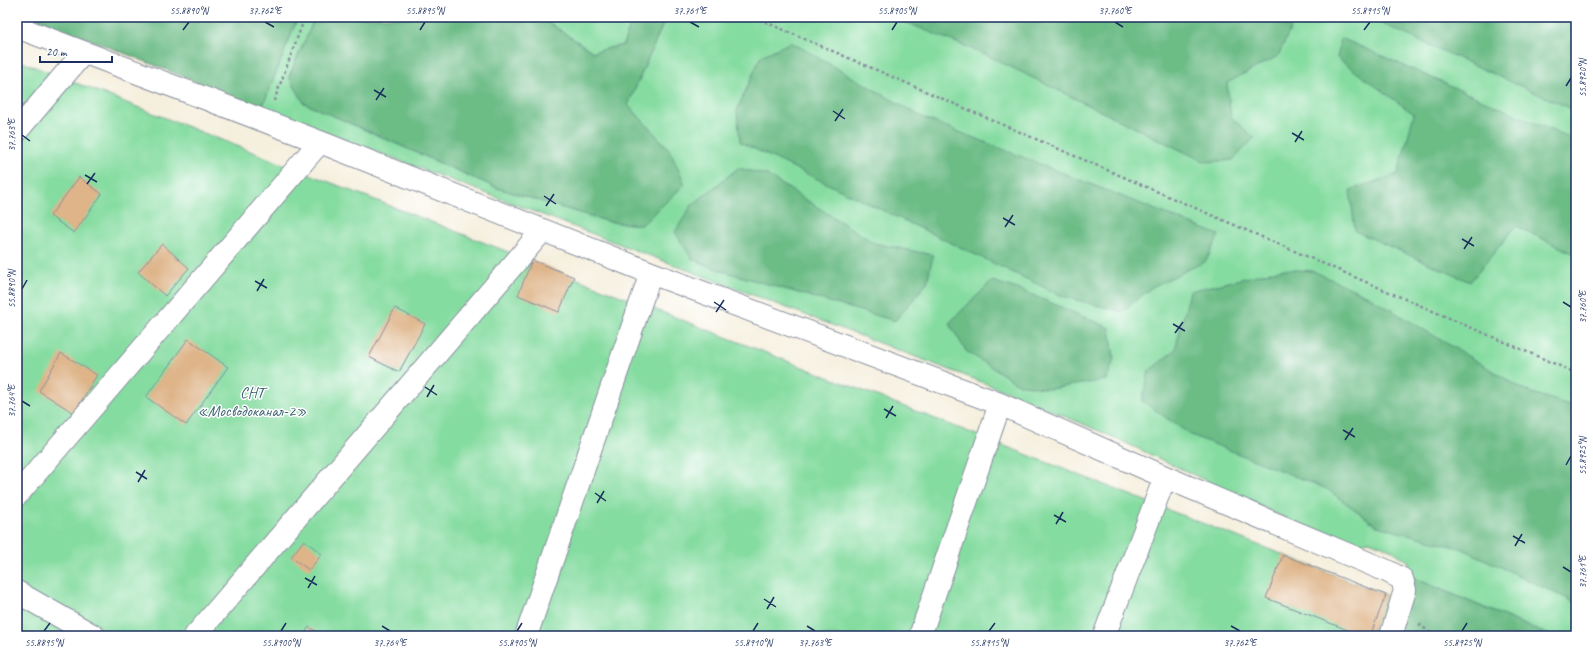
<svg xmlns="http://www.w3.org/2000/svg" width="1593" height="653" font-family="Caveat,sans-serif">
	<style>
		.green { fill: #85dca0; stroke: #50867f }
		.forest { fill: #6cbc86; stroke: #447672 }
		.building { fill: #deb488 }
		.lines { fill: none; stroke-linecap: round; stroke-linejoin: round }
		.minor-casing { stroke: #888f9e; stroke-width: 24 }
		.path { stroke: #888f9e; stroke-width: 2.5; stroke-dasharray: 3 3; stroke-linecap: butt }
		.minor { stroke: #fff; stroke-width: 22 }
		.ticks { fill: none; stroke: #1b2f5e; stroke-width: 1.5 }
		.labels { text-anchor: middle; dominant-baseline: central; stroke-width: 3; stroke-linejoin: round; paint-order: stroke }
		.park-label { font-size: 16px; fill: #3b6372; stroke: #fff }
		.neatline { fill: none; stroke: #1b2f5e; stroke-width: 1.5 }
		.ticks-label { font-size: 10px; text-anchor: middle; fill: #1b2f5e }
	</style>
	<rect width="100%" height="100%" fill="#fff"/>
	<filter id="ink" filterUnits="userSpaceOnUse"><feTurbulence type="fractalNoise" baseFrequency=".025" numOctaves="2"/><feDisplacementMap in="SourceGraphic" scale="8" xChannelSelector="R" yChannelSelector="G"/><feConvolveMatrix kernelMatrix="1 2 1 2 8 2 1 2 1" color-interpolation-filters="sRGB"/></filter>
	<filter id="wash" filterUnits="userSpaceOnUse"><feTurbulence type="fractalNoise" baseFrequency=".012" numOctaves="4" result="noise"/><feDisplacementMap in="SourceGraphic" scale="16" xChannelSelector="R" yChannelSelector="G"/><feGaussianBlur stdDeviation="0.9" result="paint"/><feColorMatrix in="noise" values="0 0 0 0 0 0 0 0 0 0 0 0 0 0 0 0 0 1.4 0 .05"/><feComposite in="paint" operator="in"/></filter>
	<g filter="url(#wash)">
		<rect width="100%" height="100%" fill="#f5efdd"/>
		<path class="green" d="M298,17H315L289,76L304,103L497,188L610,222L642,225L669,149L628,105L666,17H1576V636H1551L1414,578L1408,561L1390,549L1369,541L1345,546L1113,437L1013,394L262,108Z
			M540,17H633L623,45L593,52Z
			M17,60L1386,595L1387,599L1370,636H17Z"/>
		<path class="forest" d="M33,17H298L262,108Z
			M315,17H540L593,52L623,45L633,17H666L628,105L669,149L685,184L642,225L610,222L497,188L304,103L289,77Z
			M893,17H1281L1291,28L1278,56L1227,83L1231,117L1254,138L1233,160L1205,162L984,54Z
			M1367,17H1576V111Z
			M1341,38L1576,141V255L1516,226L1470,282L1355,231L1350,190L1398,174L1414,114L1337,58Z
			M791,42L924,118L1219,235L1206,261L1152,287L1122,312L1062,296L740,142L737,110L761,56Z
			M738,168L767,175L874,243L933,255L927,283L895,321L719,270L692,259L675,232L691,206Z
			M1283,269L1313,271L1368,296L1526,391L1576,407V603L1463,549L1377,526L1327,489L1191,435L1142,401L1149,371L1175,350L1190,291Z
			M992,281L1021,290L1110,328L1114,359L1107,380L1049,389L1018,384L966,351L949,323Z
			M1414,578L1551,636H1396Z"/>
		<g id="blocks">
			<path class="building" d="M79,177L102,194L74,233L50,216Z
				M162,244L189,268L165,296L138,272Z
				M532,260L574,277L559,312L518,295Z
				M395,308L425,324L399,372L369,357Z
				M188,339L228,367L186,425L146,397Z
				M61,353L97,375L74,413L39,391Z
				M304,540L322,554L309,570L291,557Z
				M1283,555L1386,595L1370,636H1363L1266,598Z
				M309,627L324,636H303Z"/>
		</g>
	</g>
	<g filter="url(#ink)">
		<use href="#blocks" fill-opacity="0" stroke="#888f9e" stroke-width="1"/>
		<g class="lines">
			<defs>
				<path id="minor" d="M17,27L320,142L651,273L1000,404L1165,477L1387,571L1402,579L1405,590L1391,636
					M17,131L83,53
					M17,495L320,142
					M17,592L94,636
					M195,636L543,230
					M526,636L651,273
					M920,636L1000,404
					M1104,636L1165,477"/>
			</defs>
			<use href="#minor" class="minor-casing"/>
			<path class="path" d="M754,17L1576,373
				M274,101L305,17
				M1419,624L1434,636"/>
			<use href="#minor" class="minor"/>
		</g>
	</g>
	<path class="ticks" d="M265,22L274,27M690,22L699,27M1115,22L1123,27M183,30L189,22M420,30L425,22M892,30L897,22M1364,30L1370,22M1566,86L1571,78M374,90L386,97M376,100L384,88M833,111L845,119M835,121L843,109M1292,133L1304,140M22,135L30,141M1295,142L1302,131M85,175L97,182M87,184L95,173M544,196L556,204M546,206L554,194M1003,218L1015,225M1005,227L1013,215M1462,239L1474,246M1464,249L1472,237M255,281L267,288M22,289L27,280M257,291L264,279M714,302L726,310M1563,302L1571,307M716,312L724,300M1173,324L1185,331M1175,333L1183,322M425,387L437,395M427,397L434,385M22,401L30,406M884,409L896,416M886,418L893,406M1343,430L1355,437M1345,440L1353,428M1566,465L1571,456M136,472L147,479M138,482L145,470M595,493L606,501M597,503L604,491M1054,515L1066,522M1056,524L1063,512M1513,536L1525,543M1515,546L1522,534M1563,567L1571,572M305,578L317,585M308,588L315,576M764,599L776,607M767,609L774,597M382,626L390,631M807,626L815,631M1231,626L1240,631M44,631L50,623M281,631L286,623M517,631L522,623M753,631L758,623M989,631L995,623M1462,631L1467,623"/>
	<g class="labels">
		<g class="park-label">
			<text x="252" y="393">СНТ<tspan x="252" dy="18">«Мосводоканал-2»</tspan></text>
		</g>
	</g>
	<rect width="1593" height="653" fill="none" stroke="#fff" stroke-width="44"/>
	<path d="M40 56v6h72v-6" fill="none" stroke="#1b2f5e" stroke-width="2"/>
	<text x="46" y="56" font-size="12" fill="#1b2f5e" stroke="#ffffff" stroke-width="3" paint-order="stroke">20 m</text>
	<rect x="22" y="22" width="1549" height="609" class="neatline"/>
	<g class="ticks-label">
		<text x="189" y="14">55.8890°N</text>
		<text x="265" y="14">37.762°E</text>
		<text x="425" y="14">55.8895°N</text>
		<text x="690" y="14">37.761°E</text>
		<text x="897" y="14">55.8905°N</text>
		<text x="1115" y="14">37.760°E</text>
		<text x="1370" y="14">55.8915°N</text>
		<text transform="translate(1582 78) rotate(-90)" y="4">55.8920°N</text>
		<text transform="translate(11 135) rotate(-90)" y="4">37.763°E</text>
		<text transform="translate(11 289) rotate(-90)" y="4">55.8890°N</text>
		<text transform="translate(1582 307) rotate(-90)" y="4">37.760°E</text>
		<text transform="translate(11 401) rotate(-90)" y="4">37.764°E</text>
		<text transform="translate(1582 456) rotate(-90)" y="4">55.8925°N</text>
		<text transform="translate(1582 572) rotate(-90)" y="4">37.761°E</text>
		<text x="44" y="646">55.8895°N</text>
		<text x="281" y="646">55.8900°N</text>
		<text x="390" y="646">37.764°E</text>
		<text x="517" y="646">55.8905°N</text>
		<text x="753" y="646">55.8910°N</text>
		<text x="815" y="646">37.763°E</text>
		<text x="989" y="646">55.8915°N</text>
		<text x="1240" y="646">37.762°E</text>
		<text x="1462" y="646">55.8925°N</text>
	</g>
</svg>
